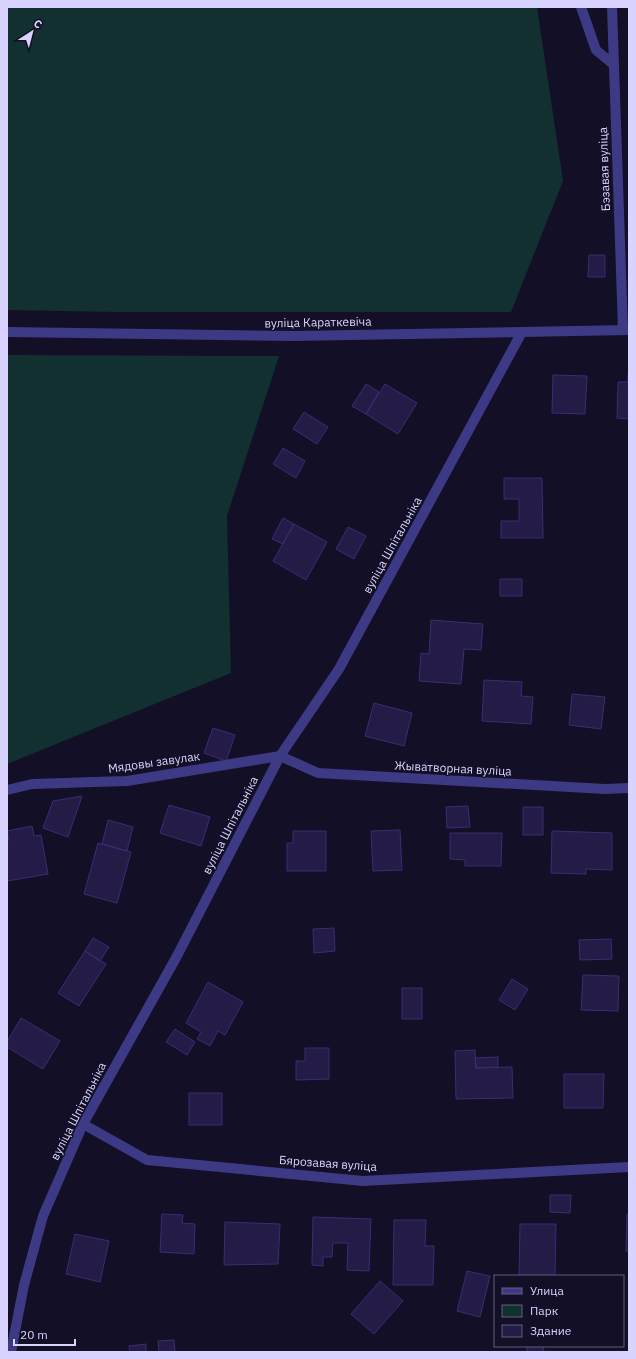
<svg xmlns="http://www.w3.org/2000/svg" width="636" height="1359" font-family="'IBM Plex Sans',sans-serif">
	<style>
		.green { fill: #12302f }
		.building { fill: #241b47; stroke: #3b2d73 }
		.lines { fill: none; stroke-linecap: round; stroke-linejoin: round }
		.service { stroke: #3d3a85; stroke-width: 10 }
		.minor { stroke: #3d3a85; stroke-width: 10 }
		.labels { text-anchor: middle; dominant-baseline: central; stroke-width: 3; stroke-linejoin: round; paint-order: stroke }
		.street-label { font-size: 12px; fill: #d9d4ff; stroke: #130f26 }
	</style>
	<rect width="100%" height="100%" fill="#130f26"/>
	<path class="green" d="M7,7H537L563,181L511,312H116L7,310Z
		M7,355L279,356L227,516L231,673L7,764Z"/>
	<path class="building" d="M589,255H605V277H588Z
		M628,374H629V419L617,418L618,382H628Z
		M553,375L587,376L585,414L552,413Z
		M366,384L379,392L366,414L352,406Z
		M385,384L417,403L398,434L366,414Z
		M304,412L328,427L317,444L293,429Z
		M283,448L305,461L296,478L273,464Z
		M504,478H542L543,538H501V521H519V499H504Z
		M283,518L294,524L283,544L272,539Z
		M294,524L327,542L306,580L273,561Z
		M348,527L366,536L354,559L336,549Z
		M500,579H522V596H500Z
		M431,620L483,624L481,650L464,649L461,684L419,681L421,653L429,654Z
		M484,680L522,682L521,696L533,697L531,724L482,721Z
		M572,694L605,697L601,729L569,725Z
		M374,703L412,713L404,746L365,736Z
		M213,728L235,735L226,761L204,753Z
		M82,796L68,837L43,828L53,801Z
		M169,805L210,817L201,846L160,833Z
		M468,806L470,827L447,828L446,807Z
		M523,807H543V835H523Z
		M108,820L133,827L127,851L102,844Z
		M32,826L34,836L41,835L48,874L7,881V841L9,840L7,831Z
		M400,830L402,870L373,871L371,831Z
		M293,831H326V871H287V843H293Z
		M552,831L612,833V870L586,869V874L551,873Z
		M450,833H502L501,866H465V860L450,859Z
		M98,843L131,852L117,903L84,894Z
		M334,928L335,951L314,953L313,929Z
		M93,938L109,947L100,961L85,951Z
		M611,939L612,959L580,960L579,940Z
		M85,951L106,964L79,1006L58,993Z
		M583,975L619,976L618,1011L581,1010Z
		M512,979L528,989L515,1010L499,1000Z
		M208,982L243,1002L225,1035L218,1031L210,1046L197,1039L201,1032L186,1023Z
		M402,988H422V1019H402Z
		M21,1018L60,1041L43,1069L7,1047V1042Z
		M175,1029L195,1042L187,1055L166,1042Z
		M305,1048H329V1079L296,1080V1061H305Z
		M475,1050L476,1068L512,1067L513,1098L456,1099L455,1051Z
		M498,1057V1067L476,1068L475,1058Z
		M564,1074H604L603,1108H564Z
		M189,1093H222V1125H189Z
		M550,1195H571L570,1213L550,1212Z
		M162,1214L183,1215L182,1223L195,1224L194,1254L160,1252Z
		M627,1214H629V1251H626Z
		M313,1217L371,1219L369,1271L347,1270L348,1243H333L332,1257H323V1266L312,1265Z
		M394,1220H426L425,1246H434L433,1285H393Z
		M225,1222L280,1224L278,1264L224,1265Z
		M520,1224H556L555,1276H519Z
		M75,1234L109,1241L100,1282L66,1274Z
		M467,1271L490,1276L480,1317L457,1311Z
		M380,1281L403,1301L374,1334L351,1314Z
		M174,1340L175,1352H159L158,1341Z
		M146,1344V1352H130L129,1346Z
		M527,1346H543L544,1352H527Z"/>
	<g class="lines">
		<path class="service" d="M581,7L596,50L614,65"/>
		<path class="minor" d="M612,7L623,330
			M7,332L294,336L629,330
			M7,790L32,784L127,781L280,756L318,773L605,789L629,788
			M83,1124L147,1160L363,1181L629,1167
			M11,1352L24,1285L43,1216L83,1124L177,956L280,756L339,669L522,332"/>
	</g>
	<g class="labels">
		<g class="street-label">
			<text transform="translate(604 169) rotate(-92)">Бэзавая вуліца</text>
			<text transform="translate(318 322) rotate(-1)">вуліца Караткевіча</text>
			<text transform="translate(392 545) rotate(-61)">вуліца Шпітальніка</text>
			<text transform="translate(154 762) rotate(-8)">Мядовы завулак</text>
			<text transform="translate(453 768) rotate(3)">Жыватворная вуліца</text>
			<text transform="translate(230 825) rotate(-63)">вуліца Шпітальніка</text>
			<text transform="translate(78 1111) rotate(-63)">вуліца Шпітальніка</text>
			<text transform="translate(328 1163) rotate(4)">Бярозавая вуліца</text>
		</g>
	</g>
	<rect width="636" height="1359" fill="none" stroke="#d9d4ff" stroke-width="16"/>
	<rect x="494" y="1275" width="130" height="72" fill="#130f26" stroke="#625e7d"/>
	<rect x="502" y="1288" width="20" height="6" fill="#3d3a85" stroke="#625e7d"/>
	<text x="530" y="1295" font-size="12" fill="#d9d4ff">Улица</text>
	<rect x="502" y="1305" width="20" height="12" fill="#12302f" stroke="#625e7d"/>
	<text x="530" y="1315" font-size="12" fill="#d9d4ff">Парк</text>
	<rect x="502" y="1325" width="20" height="12" fill="#241b47" stroke="#625e7d"/>
	<text x="530" y="1335" font-size="12" fill="#d9d4ff">Здание</text>
	<g transform="translate(32 32) rotate(36)" stroke="#130f26" stroke-width="3" paint-order="stroke">
	<path d="M0-3L7 15L0 10L-7 15Z" fill="#d9d4ff"/>
	<text y="-6" font-size="11" font-weight="bold" text-anchor="middle" fill="#d9d4ff">С</text>
	</g>
	<path d="M14 1339v6h61v-6" fill="none" stroke="#d9d4ff" stroke-width="2"/>
	<text x="20" y="1339" font-size="12" fill="#d9d4ff" stroke="#130f26" stroke-width="3" paint-order="stroke">20 m</text>
</svg>
